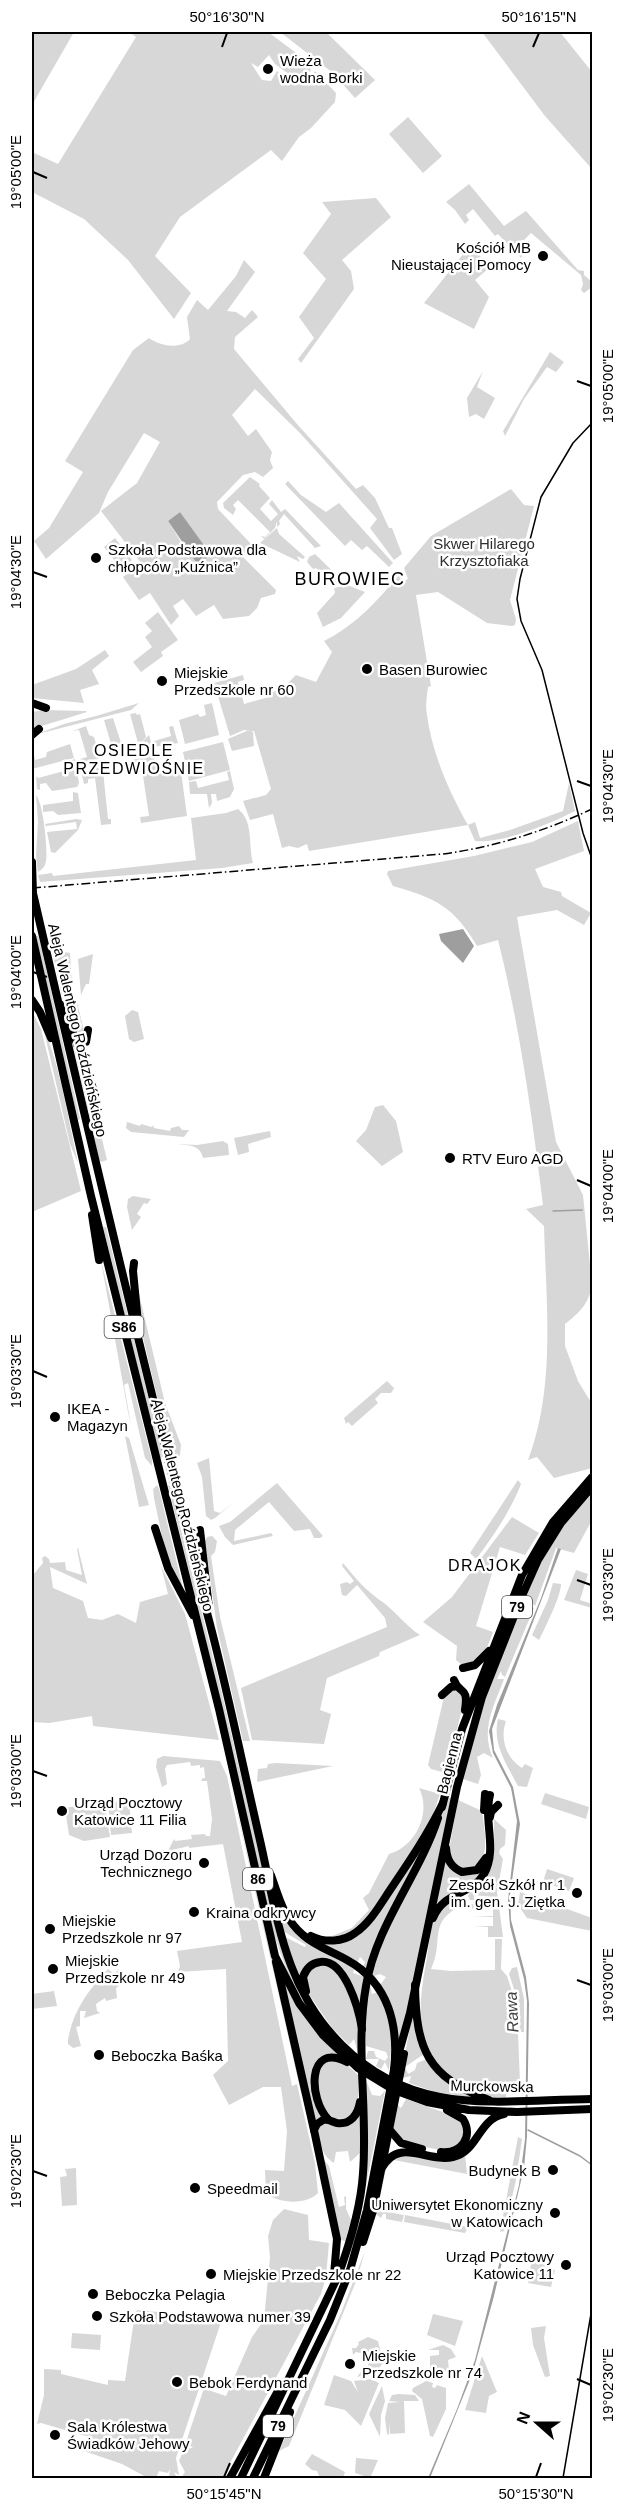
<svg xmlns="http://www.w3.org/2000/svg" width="624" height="2510" font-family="Helvetica,sans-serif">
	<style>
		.green { fill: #d7d7d7; fill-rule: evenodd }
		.water { fill: #9e9e9e }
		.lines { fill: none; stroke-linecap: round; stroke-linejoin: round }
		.stream { stroke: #9e9e9e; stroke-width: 1.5 }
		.major { stroke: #000; stroke-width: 8 }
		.highway { stroke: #000; stroke-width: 8 }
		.tram { stroke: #000; stroke-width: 1.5 }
		.rail { stroke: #000; stroke-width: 1.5; stroke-dasharray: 9 3 1.5 3; stroke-linecap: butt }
		.ticks { fill: none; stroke: #000; stroke-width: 2 }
		.poi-dot { fill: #000; stroke: #fff; stroke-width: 2 }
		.labels { text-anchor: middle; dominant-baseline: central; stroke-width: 5; stroke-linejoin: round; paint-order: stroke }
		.shield { fill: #fff; stroke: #4c4c4c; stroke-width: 1.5 }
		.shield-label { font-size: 14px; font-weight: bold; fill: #000 }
		.poi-label { font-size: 15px; fill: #000; stroke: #fff; text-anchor: start }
		.park-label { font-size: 15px; fill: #2e2e2e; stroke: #fff }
		.street-label { font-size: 15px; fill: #000; stroke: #fff }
		.neighbourhood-label { font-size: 16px; letter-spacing: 1.5px; fill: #000; stroke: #fff }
		.water-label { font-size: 16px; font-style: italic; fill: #3f3f3f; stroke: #fff }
		.quarter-label { font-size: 18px; letter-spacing: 1.5px; fill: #000; stroke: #fff }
		.neatline { fill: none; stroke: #000; stroke-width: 2 }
		.ticks-label { font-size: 15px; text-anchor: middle; fill: #000 }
	</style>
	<rect width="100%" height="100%" fill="#fff"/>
	<path class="green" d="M32,32H74L32,105Z
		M129,32H268L303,58L310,66L311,70L302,80L298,81L275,64L269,55L258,67L251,63L262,80L271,81L277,71C294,85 301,92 315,71L336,93L335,102L311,128L299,137L282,161L271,150L180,217L155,256L191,293L174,319L128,260L84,219L34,193L32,198V152L58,164L136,37Z
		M280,32H326L375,80L355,98L333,73Z
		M482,32H560L592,72V169L545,116Z
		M408,117L442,156L423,173L389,134Z
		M469,184L504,226L526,211L578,270L584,271V275L592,282V287L584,293L581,290L583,284L581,275L531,233L524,240H521L523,242L519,246L524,251L521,258L498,234L495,236L473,209L466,215L469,220L465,224L455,210L446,202Z
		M376,198L391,217L342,260L351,271L354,289L301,363L298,359L314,338L299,317L326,279L303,253L331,214L322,202Z
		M468,248H474L489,268L475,280L489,297L474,329L424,303Z
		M244,260L255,272L227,311L236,312L245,318L252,310L258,317L235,337L234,349L297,424L356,489L363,485L375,498L389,528H392L402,554L394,560L370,528L377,519L300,433L255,389L232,415L248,436L256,429L272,452L270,460L273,468L263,477L255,472L243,475L217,502L218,509L252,545L242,556L276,590L275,594L261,598L257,608L249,616L223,619L214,605L196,616L183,599L173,606L179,616L171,625L150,593L139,600L123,577L141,563L101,511L137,483L160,442L144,433L108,492L99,513L46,559L34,541L49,528L83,472L65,461L133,350L149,338C160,346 180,350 190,339L187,317L197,300L208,310L236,276ZM180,512L210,555L186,550L168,521Z
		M550,352L564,362L556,372L547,367L524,399L505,436L503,431Z
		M483,371L477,387L495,398L484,419L476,414L469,417L467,398Z
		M250,477L260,484L259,486L270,498L260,509L271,521L278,514L269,504L272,500L281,512L285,509L321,546L315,548L284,514L279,521L280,524L277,527V521L275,528L264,539L261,536L265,537L270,532L238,500L233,505L236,509L233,515L224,508L223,503Z
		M288,481L301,495L326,512L339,503L393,563L389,567L367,546L362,550L351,540L345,546L285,484Z
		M511,489L524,505L534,506L510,600L516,619L515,625L512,626L487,623L438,592L416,595L431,686L428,687C427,696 425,706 427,715C432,753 449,792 468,825L475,822L480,838L510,830L563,811L569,783L575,811C550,824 502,844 475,841L468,825L309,851L307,844L298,848L289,846L282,848L273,814L250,820L243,801L266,795L271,789L254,731L244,730L230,736L214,683L243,675L244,680L238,682L244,704L272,696L273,692L283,688L296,675L316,682L332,652L324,641C357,624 376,602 400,574L403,581L408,579L404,568L431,536Z
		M277,528L279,534L305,557L303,559L297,556L300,562L260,543Z
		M115,538L132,560L121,569L104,547Z
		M315,554L344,582L333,585L316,568L313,569L307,562L309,557Z
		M347,585L365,592L341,618L323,627L317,613L335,593L334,588Z
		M158,612L178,640L161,652L163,656L141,672L133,662L152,647L145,637L152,631L145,623Z
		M105,650L109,656L92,670L99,684L80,690L84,703L32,698V685L76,669Z
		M139,703L131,710L34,735L64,724L96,716Z
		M212,703L219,735L185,744L179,720L198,714L200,717L206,715L204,705Z
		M43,710L86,711L87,712L32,729V712Z
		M136,713L137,715L140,714L146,737L139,745L149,735L151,742L171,736L169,727L173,726L178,743L135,750L131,748L130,746L138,743L130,714Z
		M113,718L124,752L122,753V755L115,757L104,720Z
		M86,726L89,735L94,737L100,758L83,763L80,759L87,757L79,730L73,731Z
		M249,730L253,732L254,746L232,751L228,739Z
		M223,742L230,770L189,781L183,752Z
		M70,744L74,758L32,769V746L35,760L46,757L47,752Z
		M154,756L156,766L180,764L187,816L141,823L140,817L149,816L142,769L133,770L132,762L135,759Z
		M75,759L79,783L77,787L52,791L46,783L40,784V790L37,789L36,776L38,778L68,770L66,762Z
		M101,767L105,769L103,771L108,819H111V824L101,825L95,778L88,779V783L84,784L82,775L84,772Z
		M230,771L234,789L230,797L217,801L216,794H211L212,803L209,808L207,794H190L189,782L196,781L198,788L229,780L227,772Z
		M73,792L78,793L81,813L58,815L53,811L43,812V805L73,801Z
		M36,795C43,802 48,850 46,861C45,866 43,869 38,872L36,856L38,821Z
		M238,809C254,821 248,845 253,863L222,868L40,882L38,875L52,873L53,876L196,860L191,818L226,813Z
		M76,819L82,820L78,830L55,853L51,852L47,832L77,829L76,822L46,826L45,824Z
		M578,821L584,851L535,869L543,887L561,892L562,896L591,913L584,925L557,910L517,917L556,1142L583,1195L592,1285C589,1304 579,1313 565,1324V1346L578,1381L592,1404V1468L554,1478L537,1457L528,1460C556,1386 546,1303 544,1226L526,1209L543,1205C532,1116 520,1027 498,940L477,946C454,907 436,898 393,886L387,874L388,871L474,856L532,842Z
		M36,936H38L42,950L80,1119L78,1120Z
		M52,950L70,953L73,1003L77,1002L85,1035L82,1039L78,1038L64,1006Z
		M93,954L89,984H86L81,995L78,959Z
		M32,1004C59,1052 66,1110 78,1163L70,1144L44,1031Z
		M132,1010L138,1012L144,1039L134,1042L129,1039L125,1016Z
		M32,1011L41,1029L81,1191L32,1212Z
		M71,1036L88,1081L107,1160L101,1162L99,1159Z
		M383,1105L396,1121L403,1152L382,1166L356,1141L366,1130L375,1107Z
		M127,1122L140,1126L141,1124L152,1127L153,1125L154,1128L170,1131L171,1128L179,1126L182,1130H189L184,1137L131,1132L126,1128Z
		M270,1131L271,1137L248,1144L249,1152L238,1155L234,1138Z
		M223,1141L228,1144L229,1155L203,1158C200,1144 189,1146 177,1144L197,1145Z
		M133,1196L151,1199L147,1204L144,1203L137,1214L141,1217L132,1230L127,1207L128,1199Z
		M103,1227H106L163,1457L160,1458Z
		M101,1261L152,1460V1466L145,1458L128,1383L124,1385L131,1425L128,1412Z
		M138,1290L165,1403L181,1445L180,1455L176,1460L171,1455L141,1329L138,1309Z
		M387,1381L394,1388L393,1390L391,1393H381L375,1399L378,1403L352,1426L348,1422L346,1424L344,1418Z
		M125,1436L129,1438L149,1505L139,1507Z
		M209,1458L214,1511L220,1513L233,1503L215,1518L211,1520L206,1516L202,1477L197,1463Z
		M518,1480L521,1484C511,1510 494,1535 477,1558H475L470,1553Z
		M277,1483L323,1536L320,1538H314L310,1529L294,1531L269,1502L235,1530L234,1541L271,1533L273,1536L233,1545L225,1537L219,1526L230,1522Z
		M157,1485L159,1489L183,1588L166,1555L154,1498L153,1489Z
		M168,1485L170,1486L220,1685L281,1949L292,1978L311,2012L306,2009L289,1977L274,1935L222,1707Z
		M592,1494V1520L574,1553L556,1548L535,1606L529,1600L525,1607L528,1610L531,1607L534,1608L505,1677L502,1675L501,1671L497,1679H504C494,1706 480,1730 493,1758L484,1753L477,1757L481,1775L478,1784L463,1779L483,1702L543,1556L560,1529Z
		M512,1517L539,1533L525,1555L500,1547L476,1626L493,1632C486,1652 483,1659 462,1665L456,1660L457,1646L423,1622L452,1597Z
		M212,1536L217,1541L215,1552L211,1556L220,1617L250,1741H243L217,1628L205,1541L207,1537Z
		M80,1546L78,1548L87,1584L50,1567L53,1588L83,1601L88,1618L102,1620L118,1614L136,1623L140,1602L168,1594L161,1566L185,1614L219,1740L93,1726L92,1716L49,1723L32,1722V1576L43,1563L42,1558L45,1556L49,1559L50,1563L65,1562L66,1570L82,1575L77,1549Z
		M343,1563C357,1580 366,1591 384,1603C397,1613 406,1626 420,1635L380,1652L379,1656L327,1678L320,1710L331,1714L324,1744L252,1740L241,1688L387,1627L385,1618L357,1585L346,1596L342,1595L340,1584L347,1582L350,1584L354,1581L342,1566Z
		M576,1570L588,1574L580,1600L592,1604V1608L564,1600Z
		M553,1583L561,1584C561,1596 545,1628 539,1640L532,1635L548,1600Z
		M451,1689L459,1690L464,1701L446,1773L431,1769L428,1765L444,1697Z
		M498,1719L506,1721C500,1738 505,1757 522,1768L525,1764L533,1768L527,1787L518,1786C507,1765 492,1744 498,1719Z
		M163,1756L220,1761L227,1776L292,2086L297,2084L315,2163L318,2193C307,2205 279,2204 266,2193L265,2170L284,2171L287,2131L281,2087H263L229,2105L213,2075L228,2061L226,1969L178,1972L180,1966L177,1951L242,1942L223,1844L189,1848V1846L168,1851L174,1839L175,1841L192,1839L191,1835L205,1834L206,1836H210L212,1819L207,1781H202L201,1779L205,1778L204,1767L200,1768V1765L191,1766L190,1762L167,1765L165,1769L167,1784L162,1787L156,1767L157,1759Z
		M268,1764L276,1763L333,1766L257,1782L258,1769L267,1768Z
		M228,1772L296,2061L302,2097Z
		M419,1788L440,1794L427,1832L361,1925L339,1937L332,1936L352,1928L369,1910L363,1898L369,1893L389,1854C415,1847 432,1813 419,1788Z
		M545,1793L589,1807L586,1819L541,1804Z
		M448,1797L451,1798L399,2051L395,2015L380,1985L386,1977L380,1974L374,1976L371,1973C392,1912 427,1858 448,1797Z
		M458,1800L482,1811C484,1829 489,1848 480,1865L466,1870L454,1864L449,1850Z
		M104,1801L110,1837L84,1841L69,1835L65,1808Z
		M129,1801L132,1833L111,1835L108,1803Z
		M494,1819L506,1830L505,1845L500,1849L499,1853L503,1859L497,1892L503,1937H474H488V1927L474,1926H493V1917H474L493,1916V1907H474L473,1910L471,1904L492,1906L493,1897L474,1895V1900H470L468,1896C471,1889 480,1886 485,1879C496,1862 494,1838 494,1819Z
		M424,1843L366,1969L363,1967L365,1962L360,1957L357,1963L321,1942L351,1938Z
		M445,1859L462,1875H473L483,1869L474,1883L441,1900L436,1906Z
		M547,1869L574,1878L569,1891L543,1882Z
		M520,1892L592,1918V1931L527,1918L518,1905Z
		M456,1899L463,1905C426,1922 445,1941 431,1969L451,1971L495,1970V1939H502L501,1969L507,1976L517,2007L520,2083L506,2089V2098C488,2098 477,2092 462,2084C411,2055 418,2007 427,1957C432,1930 429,1911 456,1899Z
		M279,1912L293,1930L354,1969L353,1973L365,1977L360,2006L343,1969L326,1959L300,1980L283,1936L305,1947L306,1945L283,1931Z
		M326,1964L338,1972L358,2016V2053L354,2039L349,2045L332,2028L308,1993L307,1975L316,1966Z
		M517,1967L524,1999V2032H520L518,2001L509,1974L512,1968Z
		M108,1969L114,1974L119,1969L120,1985L116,1988L117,1998L106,2001L105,1998L96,2004L97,2011L100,2013L84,2018L86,2011H80V2026L76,2027L81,2046L73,2048L68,2044V2040C73,2010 88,1991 108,1969Z
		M281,1975L322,2038L337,2054L316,2064L322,2117L315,2121Z
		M369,1981L372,1994L378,1992L393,2030L389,2071L385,2062L381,2069L376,2066L379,2059H366L368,2051H374L376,2057L385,2061L388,2057L386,2052L366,2046V2006Z
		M54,1991L57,2006L32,2009V1994Z
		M412,2017L416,2034L424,2054L405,2067L408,2074L415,2070L417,2063L427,2059L476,2098L435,2092L409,2083L411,2076L402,2078V2069Z
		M332,2060L347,2065L358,2075V2104L352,2115L343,2119L334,2118L324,2110L317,2083L322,2065Z
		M366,2080L372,2095L380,2096L385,2091L354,2244L351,2243L362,2197Z
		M406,2099L457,2117L465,2131L459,2145L440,2150L406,2143L392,2129L397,2104L401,2108Z
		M360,2114V2153L350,2162L348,2151L336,2152L334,2163C321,2155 321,2143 317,2129L321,2123L334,2124Z
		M518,2137L522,2139L516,2180L504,2231L500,2232Z
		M465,2154L467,2174L394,2160L386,2169L377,2210L404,2215L402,2222L386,2219V2214H383L381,2218L376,2214L382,2171L396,2156Z
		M324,2160L329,2166L339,2207L345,2205L344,2197L346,2196V2209L351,2220L345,2241L340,2240Z
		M76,2168L77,2205L62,2206L60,2177L67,2176L65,2169Z
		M284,2209L308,2215L309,2240L329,2243L326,2277L321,2294L222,2478H181L185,2472L179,2461L184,2449L193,2448L186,2442L205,2385L209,2387L208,2390L226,2396L252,2337L264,2320L270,2257L268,2236L273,2220Z
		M405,2215L468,2227L465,2233L404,2222Z
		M365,2251L357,2279L289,2446L279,2451L341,2313Z
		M532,2257L547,2260L546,2268L555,2270L551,2287L528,2283Z
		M137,2310L219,2318L221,2322L176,2458L179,2475L174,2472L177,2478H169L170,2469L168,2473L159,2471L156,2478H148L122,2464L84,2451L89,2437L41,2423L37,2424L44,2395V2369L61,2370V2374L108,2385V2380L125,2381L135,2313Z
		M433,2314L463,2321L455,2346L427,2335Z
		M546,2326L544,2338L550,2376L545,2377L533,2345L531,2328Z
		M72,2333L101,2335L100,2350L71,2348Z
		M368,2337L378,2341L383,2363L376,2372L357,2377L361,2372L366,2371L369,2362L365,2354L356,2352L353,2355L352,2348H356L359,2344L358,2342Z
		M443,2345L451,2349L456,2357L448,2360L449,2370L434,2372V2381L420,2373L415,2366L430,2373V2356L439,2355V2350H428Z
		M482,2356L497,2392L489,2396L486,2413L465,2410Z
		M334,2375L351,2381L358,2392L354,2381L371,2379L379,2383L361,2426L345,2410L324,2405Z
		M426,2381L433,2383L432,2387L435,2388L437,2385L446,2388V2409L433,2437L430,2436L422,2399L412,2391L413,2388Z
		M382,2386L385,2401L381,2415L380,2437L369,2414Z
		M399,2394L415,2395L419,2401H404L405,2433L390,2434L389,2422V2435L387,2434L385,2418L388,2403L400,2402L389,2401L392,2395Z
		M312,2454L345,2472L343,2478H320L317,2471L312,2470L305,2464Z
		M356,2458L378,2460L370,2478L355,2473Z"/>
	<path class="water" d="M180,512L211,555L199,563L196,562L168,521Z
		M463,929L474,946L463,963L441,941L439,934Z
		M558,1548L561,1549L492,1729L494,1750L513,1787L520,1824L510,1895L511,1920L526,1977L529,2003L527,2136L524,2168L494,2296L473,2372L430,2478H428L457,2409L475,2360L519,2185L525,2139L527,2001L524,1979L510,1926L508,1900L517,1821L511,1788L493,1753L489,1731L497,1705L541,1598Z"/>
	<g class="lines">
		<path class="stream" d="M553,1211L582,1210
			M528,2130L580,2156L592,2165"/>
		<path class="major" d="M463,1668L475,1665L489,1651
			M454,1680C459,1695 469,1685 465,1710
			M442,1695L451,1687L457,1686
			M442,1807L462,1729L522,1575L553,1522L592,1477
			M484,1810L485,1794
			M490,1817L491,1812L498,1805
			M446,1848C447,1860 451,1867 462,1872L477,1870L486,1858
			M433,1918C444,1891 471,1896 484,1874C498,1849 483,1821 490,1795
			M363,2242L373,2211L404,2054
			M334,2275L337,2239L314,2130L317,2124L323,2120C330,2119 332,2122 337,2123C351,2125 358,2114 360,2102
			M230,2478L278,2391
			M241,2478L338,2276C350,2243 361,2207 363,2173C368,2111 355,2047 366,1986C376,1925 419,1876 438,1818
			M253,2478L330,2320L350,2270L367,2210L394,2070L410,2013L457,1787L482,1697L522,1596L538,1560L561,1523L592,1487
			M264,2478L290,2412"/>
		<path class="highway" d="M32,703L46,708
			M32,735L39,729
			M32,862L33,894
			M32,889C89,1136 147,1383 211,1628C229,1697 243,1767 259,1836C277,1913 282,1986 342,2045C415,2118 500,2100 592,2099
			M32,936L91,1196L219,1709L275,1956L299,2003L323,2035L358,2068L394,2090L427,2102L469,2110L517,2112L592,2109
			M32,1000L40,1012L51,1038
			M63,1005L95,1094
			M74,1039L79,1043L86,1042L88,1030
			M92,1215L99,1260
			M134,1263L133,1271L138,1323
			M155,1528L168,1568L193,1615
			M200,1530L209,1608
			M271,1875C279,1898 284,1919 303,1935C315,1946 333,1952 347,1960C389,1983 399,2026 394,2070
			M311,1936C325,1943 343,1942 355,1933C370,1923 380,1905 390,1890C409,1862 428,1834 443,1803
			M276,1962L314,2130
			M415,1985C416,2049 427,2077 489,2100
			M306,1991L303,1977C306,1969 312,1963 320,1962C345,1958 359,2010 362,2029
			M328,2119C309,2100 306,2041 347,2062
			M389,2129L401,2143L422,2149
			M441,2152C461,2154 474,2137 463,2119L447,2110
			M381,2169C399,2136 427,2163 453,2157C478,2152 478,2119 504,2114"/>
		<path class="tram" d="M592,423L573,443L541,497L520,579L517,599L521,621L542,670L583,833L592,859
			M563,2478L592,2308"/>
		<path class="rail" d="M32,888L443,854C495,847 545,831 592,809"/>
	</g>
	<path class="ticks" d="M222,47L227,33M533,47L539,33M33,172L47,178M577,381L591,386M33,572L47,577M577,781L591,786M33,972L47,977M577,1180L591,1186M33,1371L47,1377M577,1580L591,1585M33,1771L47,1776M577,1980L591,1985M33,2171L47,2176M577,2379L591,2385M224,2477L230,2463M536,2477L541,2463"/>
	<g class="poi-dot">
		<circle cx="268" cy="69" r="6"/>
		<circle cx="543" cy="256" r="6"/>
		<circle cx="96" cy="558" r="6"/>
		<circle cx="367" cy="669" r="6"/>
		<circle cx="162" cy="681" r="6"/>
		<circle cx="450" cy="1158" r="6"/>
		<circle cx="55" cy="1417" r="6"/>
		<circle cx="62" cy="1811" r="6"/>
		<circle cx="204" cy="1863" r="6"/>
		<circle cx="577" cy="1893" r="6"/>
		<circle cx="194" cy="1912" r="6"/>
		<circle cx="50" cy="1929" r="6"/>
		<circle cx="53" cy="1969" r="6"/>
		<circle cx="99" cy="2055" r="6"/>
		<circle cx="553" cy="2170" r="6"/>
		<circle cx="195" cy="2188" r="6"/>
		<circle cx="555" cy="2213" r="6"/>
		<circle cx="566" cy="2265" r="6"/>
		<circle cx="211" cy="2274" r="6"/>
		<circle cx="93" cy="2294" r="6"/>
		<circle cx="97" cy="2316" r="6"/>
		<circle cx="350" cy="2364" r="6"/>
		<circle cx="177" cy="2382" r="6"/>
		<circle cx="55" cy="2435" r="6"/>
	</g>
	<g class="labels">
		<g class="shield">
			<rect x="104.5" y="1316" width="39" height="22" rx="4.5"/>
			<rect x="502" y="1596" width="30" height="22" rx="4.5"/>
			<rect x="243" y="1868" width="30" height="22" rx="4.5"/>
			<rect x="263" y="2415" width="30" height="22" rx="4.5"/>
		</g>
		<g class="shield-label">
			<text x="124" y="1327">S86</text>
			<text x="517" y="1607">79</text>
			<text x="258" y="1879">86</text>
			<text x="278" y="2426">79</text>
		</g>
		<g class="poi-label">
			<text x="280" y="60">Wieża<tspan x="280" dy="17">wodna Borki</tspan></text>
			<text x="531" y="247" text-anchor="end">Kościół MB<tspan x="531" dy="17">Nieustającej Pomocy</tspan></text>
			<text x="108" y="549">Szkoła Podstawowa dla<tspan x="108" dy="17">chłopców „Kuźnica”</tspan></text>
			<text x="379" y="669">Basen Burowiec</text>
			<text x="174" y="672">Miejskie<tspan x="174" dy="17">Przedszkole nr 60</tspan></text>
			<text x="462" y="1158">RTV Euro AGD</text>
			<text x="67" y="1408">IKEA -<tspan x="67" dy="17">Magazyn</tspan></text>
			<text x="74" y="1802">Urząd Pocztowy<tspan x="74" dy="17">Katowice 11 Filia</tspan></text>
			<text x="192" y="1854" text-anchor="end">Urząd Dozoru<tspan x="192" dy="17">Technicznego</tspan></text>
			<text x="565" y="1884" text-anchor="end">Zespół Szkół nr 1<tspan x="565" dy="17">im. gen. J. Ziętka</tspan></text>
			<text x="206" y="1912">Kraina odkrywcy</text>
			<text x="62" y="1920">Miejskie<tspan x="62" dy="17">Przedszkole nr 97</tspan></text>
			<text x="65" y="1960">Miejskie<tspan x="65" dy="17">Przedszkole nr 49</tspan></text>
			<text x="111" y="2055">Beboczka Baśka</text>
			<text x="541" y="2170" text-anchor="end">Budynek B</text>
			<text x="207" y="2188">Speedmail</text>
			<text x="543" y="2204" text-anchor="end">Uniwersytet Ekonomiczny<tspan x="543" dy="17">w Katowicach</tspan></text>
			<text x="554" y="2256" text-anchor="end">Urząd Pocztowy<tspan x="554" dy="17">Katowice 11</tspan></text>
			<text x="223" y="2274">Miejskie Przedszkole nr 22</text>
			<text x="105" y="2294">Beboczka Pelagia</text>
			<text x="109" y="2316">Szkoła Podstawowa numer 39</text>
			<text x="362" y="2355">Miejskie<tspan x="362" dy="17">Przedszkole nr 74</tspan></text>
			<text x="189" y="2382">Bebok Ferdynand</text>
			<text x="67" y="2426">Sala Królestwa<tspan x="67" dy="17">Świadków Jehowy</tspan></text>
		</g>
		<g class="park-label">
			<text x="484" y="543">Skwer Hilarego<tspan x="484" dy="17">Krzysztofiaka</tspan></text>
		</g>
		<g class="street-label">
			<text transform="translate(78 1030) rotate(77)">Aleja Walentego Roździeńskiego</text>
			<text transform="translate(183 1505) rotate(76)">Aleja Walentego Roździeńskiego</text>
			<text transform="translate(449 1763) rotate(-76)">Bagienna</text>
			<text transform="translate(492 2086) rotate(1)">Murckowska</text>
		</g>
		<g class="neighbourhood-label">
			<text x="134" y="750">OSIEDLE<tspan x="134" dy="18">PRZEDWIOŚNIE</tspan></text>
			<text x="485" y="1565">DRAJOK</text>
		</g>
		<g class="water-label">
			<text transform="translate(512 2012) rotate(-93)">Rawa</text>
		</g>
		<g class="quarter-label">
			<text x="350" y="579">BUROWIEC</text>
		</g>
	</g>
	<rect width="624" height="2510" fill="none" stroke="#ffffff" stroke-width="66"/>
	<g transform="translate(537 2423) rotate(291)" stroke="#ffffff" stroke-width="4.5" paint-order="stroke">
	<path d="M0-4.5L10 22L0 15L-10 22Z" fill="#000000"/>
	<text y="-9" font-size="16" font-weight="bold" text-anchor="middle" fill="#000000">N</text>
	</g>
	<rect x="33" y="33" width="558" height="2444" class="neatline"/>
	<g class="ticks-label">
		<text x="227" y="22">50°16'30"N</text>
		<text x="539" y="22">50°16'15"N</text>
		<text transform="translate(16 172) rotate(-90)" y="5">19°05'00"E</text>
		<text transform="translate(608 386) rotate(-90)" y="5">19°05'00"E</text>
		<text transform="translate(16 572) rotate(-90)" y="5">19°04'30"E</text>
		<text transform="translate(608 786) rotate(-90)" y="5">19°04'30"E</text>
		<text transform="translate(16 972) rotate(-90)" y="5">19°04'00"E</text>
		<text transform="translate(608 1186) rotate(-90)" y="5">19°04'00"E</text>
		<text transform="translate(16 1371) rotate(-90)" y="5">19°03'30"E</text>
		<text transform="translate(608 1585) rotate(-90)" y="5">19°03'30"E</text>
		<text transform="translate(16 1771) rotate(-90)" y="5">19°03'00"E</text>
		<text transform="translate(608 1985) rotate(-90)" y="5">19°03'00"E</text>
		<text transform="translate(16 2171) rotate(-90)" y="5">19°02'30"E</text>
		<text transform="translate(608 2385) rotate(-90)" y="5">19°02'30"E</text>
		<text x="224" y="2499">50°15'45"N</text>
		<text x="536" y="2499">50°15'30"N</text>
	</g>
</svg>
